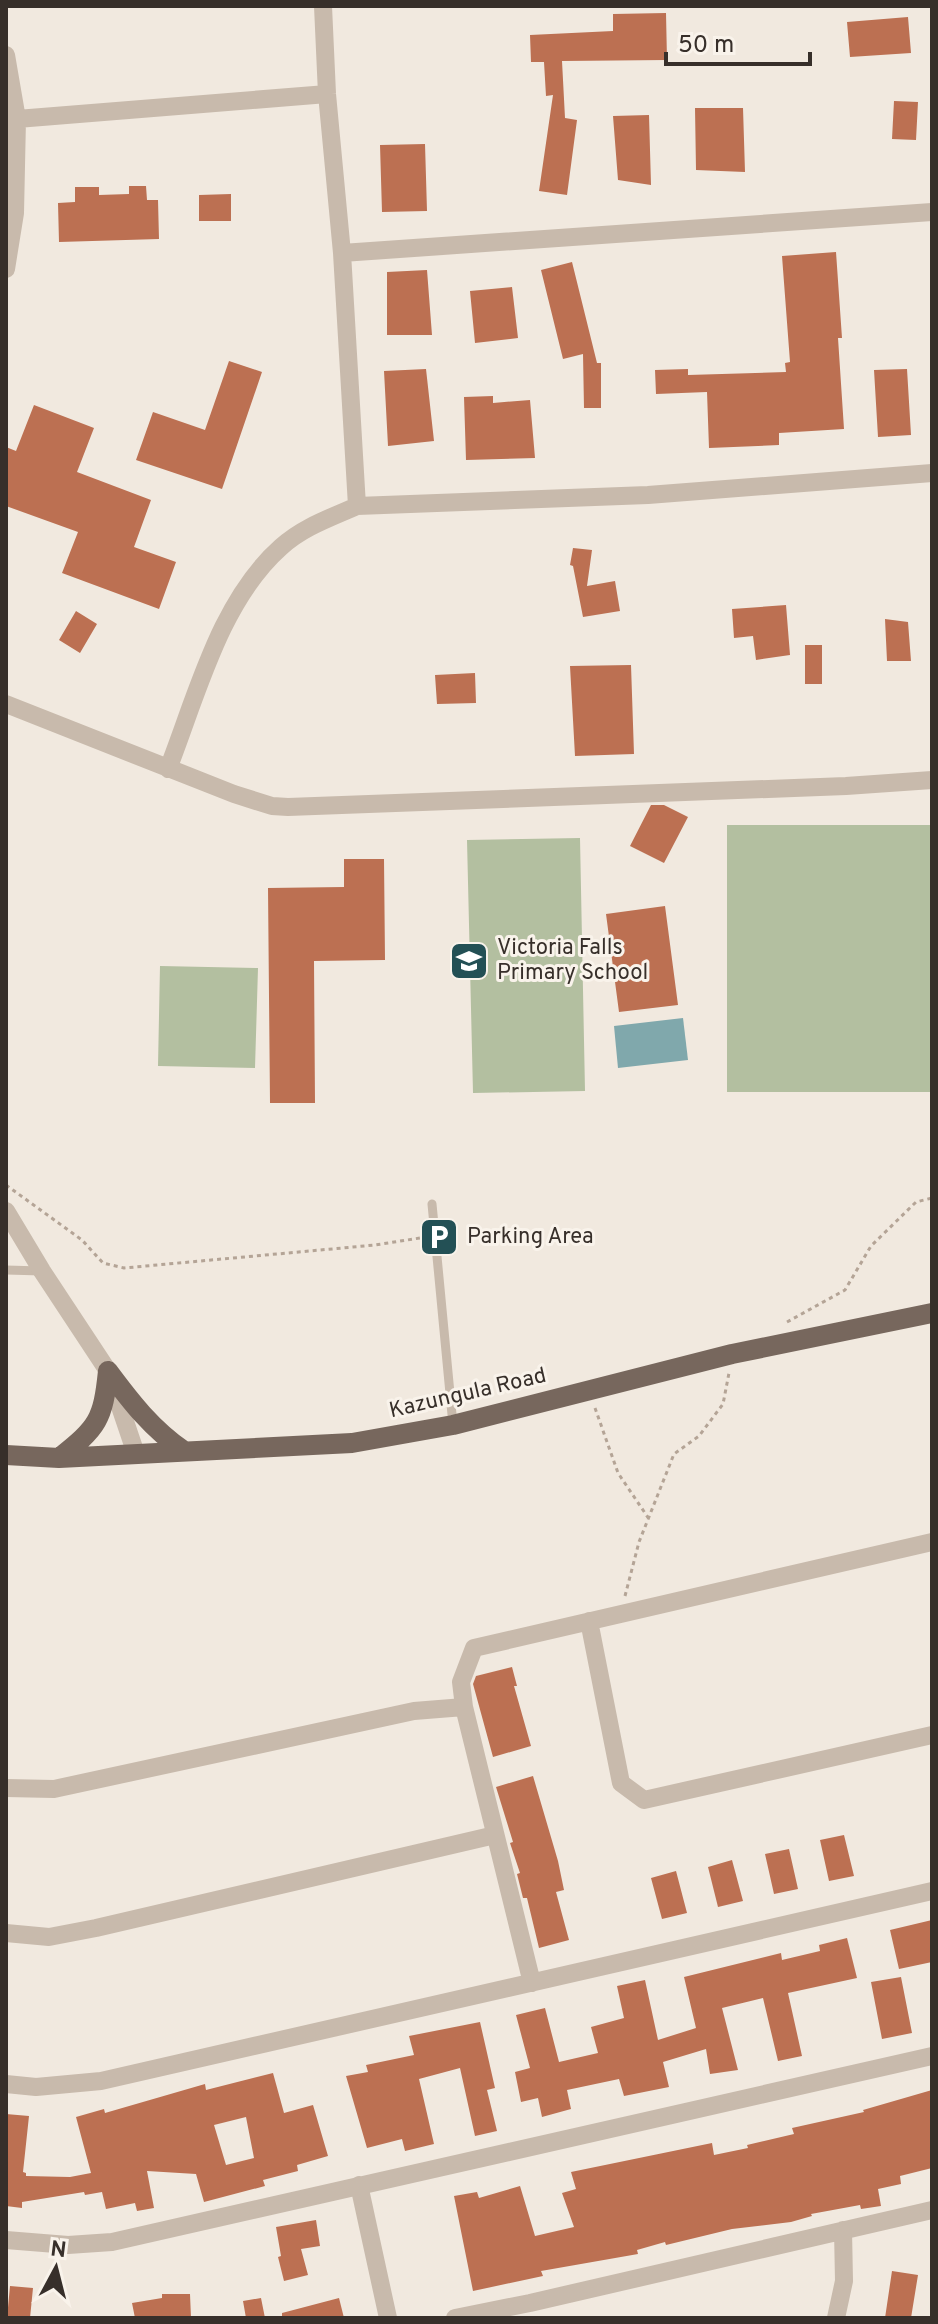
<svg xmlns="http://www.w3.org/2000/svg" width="938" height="2324" font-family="Overpass,sans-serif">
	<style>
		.green { fill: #b3bfa0 }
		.water { fill: #80a8ac }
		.building { fill: #bc7052; fill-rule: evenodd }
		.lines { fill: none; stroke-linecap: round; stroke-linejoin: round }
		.path { stroke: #b4a496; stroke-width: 3; stroke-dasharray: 4 4; stroke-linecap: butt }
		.service { stroke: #c8baac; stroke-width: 9 }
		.minor { stroke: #c8baac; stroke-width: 18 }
		.primary { stroke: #77675d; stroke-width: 20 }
		.labels { text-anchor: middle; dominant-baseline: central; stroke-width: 6; stroke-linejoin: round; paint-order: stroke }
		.poi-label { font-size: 22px; fill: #372f2a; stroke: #f9f3eb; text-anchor: start }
		.street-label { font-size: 22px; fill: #372f2a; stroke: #f9f3eb }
	</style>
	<rect width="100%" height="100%" fill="#f1e9df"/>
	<path class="green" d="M727,825H932V1092H727Z
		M580,838L585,1091L473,1093L467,840Z
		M160,966L258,968L255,1068L158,1066Z"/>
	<path class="water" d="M683,1018L688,1060L618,1068L614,1026Z"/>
	<path class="building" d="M666,13L667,60L562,61L565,118L577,120L567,195L539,191L553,95L546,96L544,62H531L530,35L613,31V14Z
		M908,17L911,53L850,57L847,22Z
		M894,101L918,102L916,140L892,139Z
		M695,108H743L745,172L696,170Z
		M649,115L651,185L618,180L613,116Z
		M425,144L427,211L382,212L380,145Z
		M129,186H146L147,200H158L159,239L59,242L58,203L75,202V187H99V195L129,194Z
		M231,194V221H199V195Z
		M836,252L842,338H838L844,429L779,433V445L709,448L707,392L656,394L655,370L688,369V375L786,372L785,363L790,362L782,256Z
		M572,262L597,363H601V408H584L583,354L563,359L541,270Z
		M427,270L432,335H387V272Z
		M512,287L518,338L475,343L470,291Z
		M229,361L262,372L222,489L136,460L153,412L205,430Z
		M426,369L434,441L388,446L384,371Z
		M907,369L911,435L878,437L874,370Z
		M493,396V403L530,400L535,458L466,460L464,397Z
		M34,405L94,428L77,472L151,500L134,547L176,562L159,609L62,573L78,532L6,506V447L16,451Z
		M573,548L592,550L587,586L615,581L620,611L583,617L573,566L570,565Z
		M786,605L790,655L756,660L753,636L734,638L732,609Z
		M76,611L97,624L80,653L59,640Z
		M885,619L908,622L911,661H887Z
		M805,645H822V684H805Z
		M631,665L634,754L575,756L570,666Z
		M475,673L476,703L437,704L435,675Z
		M651,805H664L688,817L664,863L630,846Z
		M344,859H384L385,960L314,961L315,1103H270L268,888L344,887Z
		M665,906L678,1005L619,1012L606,914Z
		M512,1667L517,1686H514L531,1746L493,1757L473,1684L476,1676Z
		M533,1776L558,1861L564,1890L556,1892L569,1940L539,1948L527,1898H523L517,1874L520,1873L510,1843L513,1842L496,1787Z
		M844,1835L854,1876L829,1881L820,1840Z
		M789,1849L798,1889L774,1894L765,1854Z
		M732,1860L743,1901L718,1907L708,1867Z
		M676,1871L687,1913L662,1919L651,1878Z
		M932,1920V1962L899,1969L890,1930Z
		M847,1938L857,1978L788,1993L802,2056L778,2061L763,1998L722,2008L738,2070L710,2074L706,2049L663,2062L669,2087L624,2096L619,2079L567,2090L571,2109L542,2117L538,2098L521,2102L515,2072L530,2068L516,2015L545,2008L559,2062L598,2053L591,2027L624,2018L617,1986L645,1980L658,2040L696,2028L684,1977L781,1953L782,1960L820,1951L819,1945Z
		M901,1977L912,2033L882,2039L871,1982Z
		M480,2022L495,2088L487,2090L497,2131L475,2136L460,2068L419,2079L434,2144L405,2151L402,2139L367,2148L346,2076L368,2072L366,2065L414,2055L409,2036Z
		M273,2073L284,2113L313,2105L328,2156L297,2165L298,2171L263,2180L265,2186L204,2202L196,2174L147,2171L154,2208L137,2211L135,2203L106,2209L102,2192L85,2195L84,2192L22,2202V2208L6,2206V2114L29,2116L23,2172L26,2173V2176L70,2177L91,2173L76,2117L104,2109L105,2113L205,2084L206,2090ZM246,2117L254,2158L226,2165L214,2125Z
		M932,2090V2168L900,2176L901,2184L878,2189L881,2206L861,2209L860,2205L811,2214L812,2216L791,2222L732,2229L666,2245L665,2242L637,2250L638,2254L541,2271L543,2276L473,2291L454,2196L477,2192L479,2198L520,2186L535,2236L574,2227L562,2193L576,2189L571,2172L712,2143L714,2155L748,2148L747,2145L794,2134L792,2128L864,2112L863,2110Z
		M316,2220L320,2246L301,2249L308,2275L284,2281L278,2257L281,2256L276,2227Z
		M892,2271L918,2275L911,2318H885Z
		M10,2286L33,2288L30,2318H7Z
		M162,2294H190L191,2318H135L132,2303L162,2298Z
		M261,2298L265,2318H246L243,2301Z
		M339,2298L344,2318H282V2313Z"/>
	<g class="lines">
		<path class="path" d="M6,1185L82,1240L103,1263L124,1268L375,1245L420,1238
			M787,1322L845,1290L871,1246L916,1202L932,1198
			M595,1408L618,1473L649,1519
			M625,1596L639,1542L674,1454L699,1436L723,1404L729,1373"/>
		<path class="service" d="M432,1204L453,1425
			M6,1270L42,1271"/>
		<path class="minor" d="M6,55L17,119L15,213L6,269
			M17,119L327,94
			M342,253L932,212
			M357,506L648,495L932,473
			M6,704L234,794L272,806L288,807L846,786L932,780
			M168,769C197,695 220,601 281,547C303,527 330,518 357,506L342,253L327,94L323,6
			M6,1211L42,1271L108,1371L136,1454
			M589,1621L621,1783L644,1800L932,1735
			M6,1788L54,1789L414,1711L464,1707
			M6,1933L49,1937L96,1928L495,1835
			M532,1983L464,1707L461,1682L474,1648L932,1542
			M6,2084L36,2087L101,2081L932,1891
			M359,2185L388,2318
			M6,2240L68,2245L112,2242L932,2056
			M455,2318L530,2303L932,2210
			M836,2318L844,2281L843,2230"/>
		<path class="primary" d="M108,1371C131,1402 152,1429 184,1451
			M6,1455L59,1458L352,1443L453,1425L732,1354L932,1313
			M59,1458C98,1427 103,1420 108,1371"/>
	</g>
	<defs>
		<symbol id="school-square" viewBox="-11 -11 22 22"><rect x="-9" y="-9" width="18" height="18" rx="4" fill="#235055" stroke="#f9f3eb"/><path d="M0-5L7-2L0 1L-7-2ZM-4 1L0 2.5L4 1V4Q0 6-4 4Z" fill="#fff"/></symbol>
		<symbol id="parking-square" viewBox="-11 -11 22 22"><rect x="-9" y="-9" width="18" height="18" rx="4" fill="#235055" stroke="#f9f3eb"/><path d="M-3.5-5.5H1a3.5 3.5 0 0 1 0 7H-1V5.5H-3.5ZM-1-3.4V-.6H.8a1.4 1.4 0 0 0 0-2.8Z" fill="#fff"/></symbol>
	</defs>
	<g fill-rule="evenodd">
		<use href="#school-square" x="447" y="939" width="44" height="44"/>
		<use href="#parking-square" x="417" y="1215" width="44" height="44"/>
	</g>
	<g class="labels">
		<g class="poi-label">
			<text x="497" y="948">Victoria Falls<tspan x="497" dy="25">Primary School</tspan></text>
			<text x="467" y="1237">Parking Area</text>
		</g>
		<g class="street-label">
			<text transform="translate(468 1394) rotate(-13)">Kazungula Road</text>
		</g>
	</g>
	<rect width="938" height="2324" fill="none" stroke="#372f2a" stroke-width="16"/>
	<g transform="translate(56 2268) rotate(7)" stroke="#f9f3eb" stroke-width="6" paint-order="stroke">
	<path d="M0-6L14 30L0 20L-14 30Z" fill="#372f2a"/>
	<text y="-12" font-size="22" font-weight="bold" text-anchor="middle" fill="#372f2a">N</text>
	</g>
	<path d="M666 52v12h144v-12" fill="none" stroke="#372f2a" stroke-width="4"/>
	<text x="678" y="52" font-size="24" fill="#372f2a" stroke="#f9f3eb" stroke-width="6" paint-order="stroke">50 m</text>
</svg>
